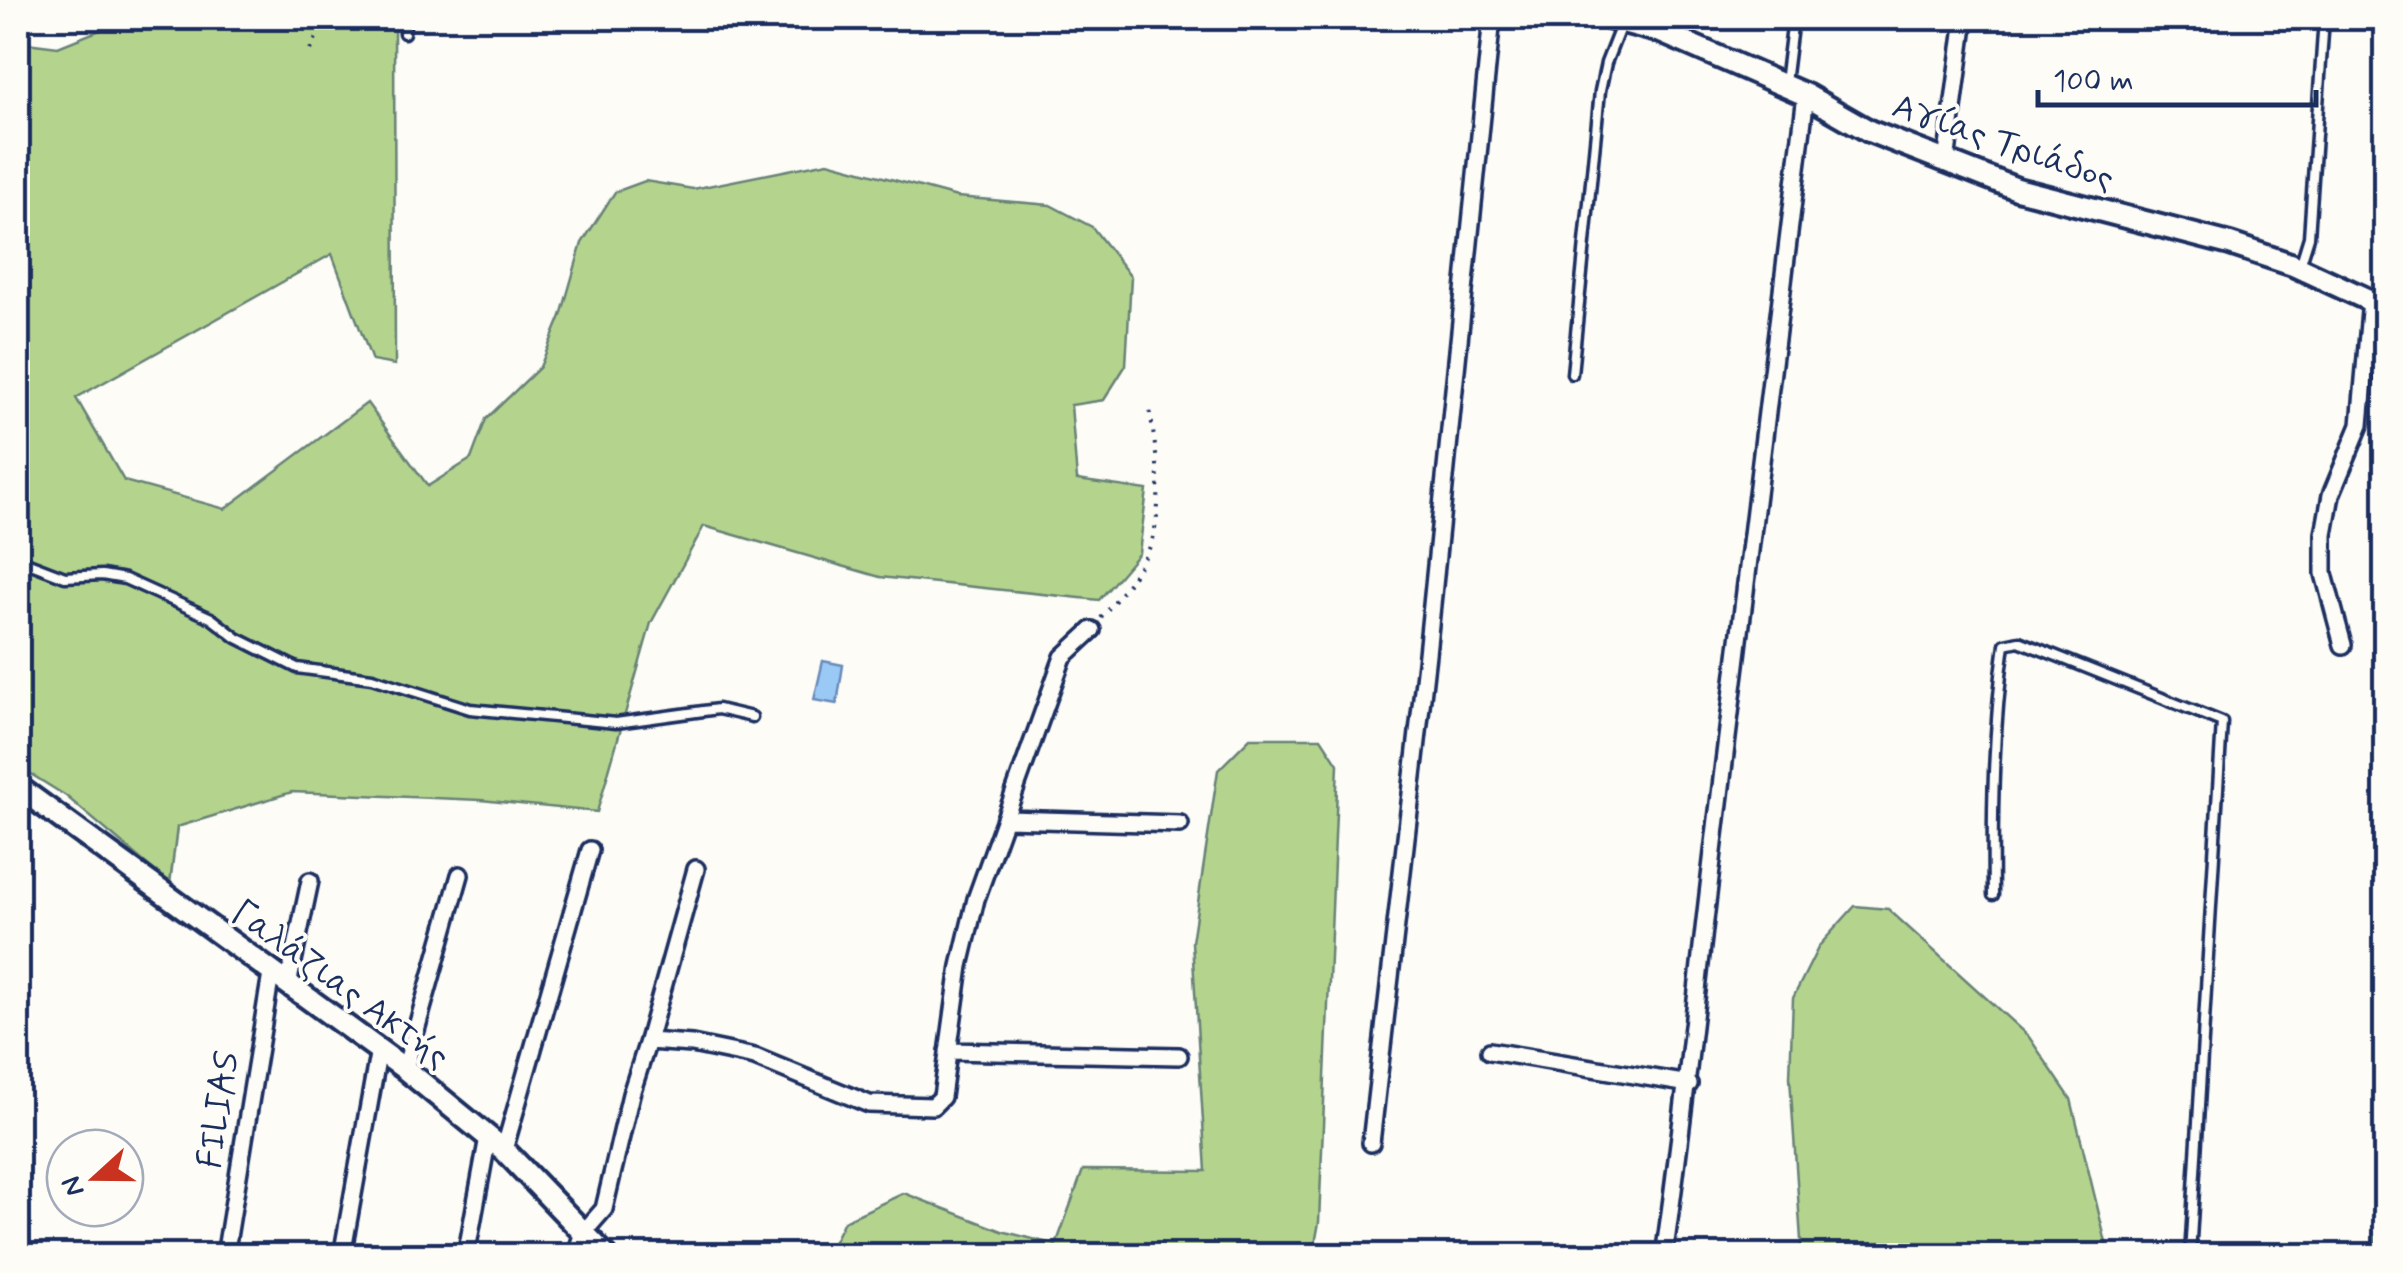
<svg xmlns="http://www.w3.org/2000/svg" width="2403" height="1273" font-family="Mynerve,sans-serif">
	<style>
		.green { fill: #b4d48e; stroke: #688276; stroke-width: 2.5 }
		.water { fill: #9ac9f5; stroke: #678bb9; stroke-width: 2.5 }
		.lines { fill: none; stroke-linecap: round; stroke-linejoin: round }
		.lane-casing { stroke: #1b2f5e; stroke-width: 15 }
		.street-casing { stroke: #1b2f5e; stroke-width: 22 }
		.secondary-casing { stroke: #1b2f5e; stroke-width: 28 }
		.path { stroke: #1b2f5e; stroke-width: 4; stroke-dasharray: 2.5 8; stroke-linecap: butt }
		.lane { stroke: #fdfcf7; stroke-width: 8 }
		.street { stroke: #fdfcf7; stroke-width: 15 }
		.secondary { stroke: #fdfcf7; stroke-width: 20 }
		.labels { text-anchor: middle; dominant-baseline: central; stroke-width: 8; stroke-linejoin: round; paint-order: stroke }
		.street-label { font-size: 35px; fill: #1b2f5e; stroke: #fdfcf7 }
	</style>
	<rect width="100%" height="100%" fill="#fdfcf7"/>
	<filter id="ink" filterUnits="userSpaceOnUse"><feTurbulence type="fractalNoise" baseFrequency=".01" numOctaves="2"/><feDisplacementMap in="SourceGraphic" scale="20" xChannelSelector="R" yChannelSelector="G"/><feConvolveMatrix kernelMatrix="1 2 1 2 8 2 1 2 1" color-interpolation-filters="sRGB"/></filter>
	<g filter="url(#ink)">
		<path class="green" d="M130,18H394L395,365L372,361L332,254L76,398L124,481L225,509L367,403L428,486L471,459L486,419L540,367L561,316L582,243L615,192L645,181L693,189L828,162L957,197L1050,205L1092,227L1131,277L1126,365L1104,400L1071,405L1077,480L1147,490L1139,553L1099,600L880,577L704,526L651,623L597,812L481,800L292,792L177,827L170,884L66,796L18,766V42L58,47Z
			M1250,738H1321L1338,764L1319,1222L1313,1255H827L844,1221L904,1193L1002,1231L1056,1245L1083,1170L1206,1171L1192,942L1218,770Z
			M1855,906L1888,909L2029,1037L2071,1099L2109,1255H1802L1790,1077L1793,998L1819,946Z
			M2385,1103V1255H2375L2381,1112Z"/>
		<path class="water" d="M823,661L843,665L837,704L814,700Z"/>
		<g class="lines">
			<defs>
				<path id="lane" d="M404,33L406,18
					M1785,83L1793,18
					M2300,266L2309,237L2324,18
					M1572,374L1600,91L1606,63L1621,25
					M18,559L65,577L102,575L125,579L211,618L237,638L297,668L372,678L470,709L616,723L718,709L752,717
					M1993,895C1992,812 1993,727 2005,644L2019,641L2222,722L2190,1256"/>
				<path id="street" d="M1946,162L1965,18
					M2343,645L2324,574V534L2331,495L2360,425L2371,300
					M1007,819L1180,824
					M288,985L310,881
					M648,1041L696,869
					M948,1051L1179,1056
					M1490,1051L1689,1084
					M405,1069L460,875
					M1371,1143L1427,654L1492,18
					M504,1150L590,850
					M225,1256L271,974
					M342,1256L379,1049
					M466,1256L488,1137
					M575,1256L583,1233L604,1209L631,1094L648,1041L692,1044L755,1057L869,1104L933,1106L942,1097L960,966L976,899L1063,657L1092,630
					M1664,1256C1686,1105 1700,954 1719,803C1749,567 1779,331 1806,95"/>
				<path id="secondary" d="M1608,18L1661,32L1806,95L1869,131L2017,189L2230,244L2293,265L2386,308
					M18,787L405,1069L504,1150L606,1256"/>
			</defs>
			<use href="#lane" class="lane-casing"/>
			<use href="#street" class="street-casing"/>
			<use href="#secondary" class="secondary-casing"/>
			<path class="path" d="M310,50L326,18
				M1101,618C1117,598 1134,578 1146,555C1167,515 1156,452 1150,410"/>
			<use href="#lane" class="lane"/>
			<use href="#street" class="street"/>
			<use href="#secondary" class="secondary"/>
		</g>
	</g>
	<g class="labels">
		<g class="street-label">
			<text transform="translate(2003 143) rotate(19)">Αγίας Τριάδος</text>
			<text transform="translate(340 985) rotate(36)">Γαλάζιας Ακτής</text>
			<text transform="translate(219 1110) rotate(-81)">FILIAS</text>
		</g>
	</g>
	<rect width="2403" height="1273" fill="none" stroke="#fdfcf7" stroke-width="60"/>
	<rect x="30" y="30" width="2343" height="1213" fill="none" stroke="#1b2f5e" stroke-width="4" filter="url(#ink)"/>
	<g transform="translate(95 1178) rotate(249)"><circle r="48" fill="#fdfcf7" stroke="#a3aaba" stroke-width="2.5"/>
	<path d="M0-8L18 38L0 25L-18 38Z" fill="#c8321e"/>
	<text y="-15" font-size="28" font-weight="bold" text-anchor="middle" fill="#1b2f5e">N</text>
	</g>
	<path d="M2038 90v15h278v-15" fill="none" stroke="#1b2f5e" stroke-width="5"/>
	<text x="2053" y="90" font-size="30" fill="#1b2f5e" stroke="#fdfcf7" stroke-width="8" paint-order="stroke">100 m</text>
</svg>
